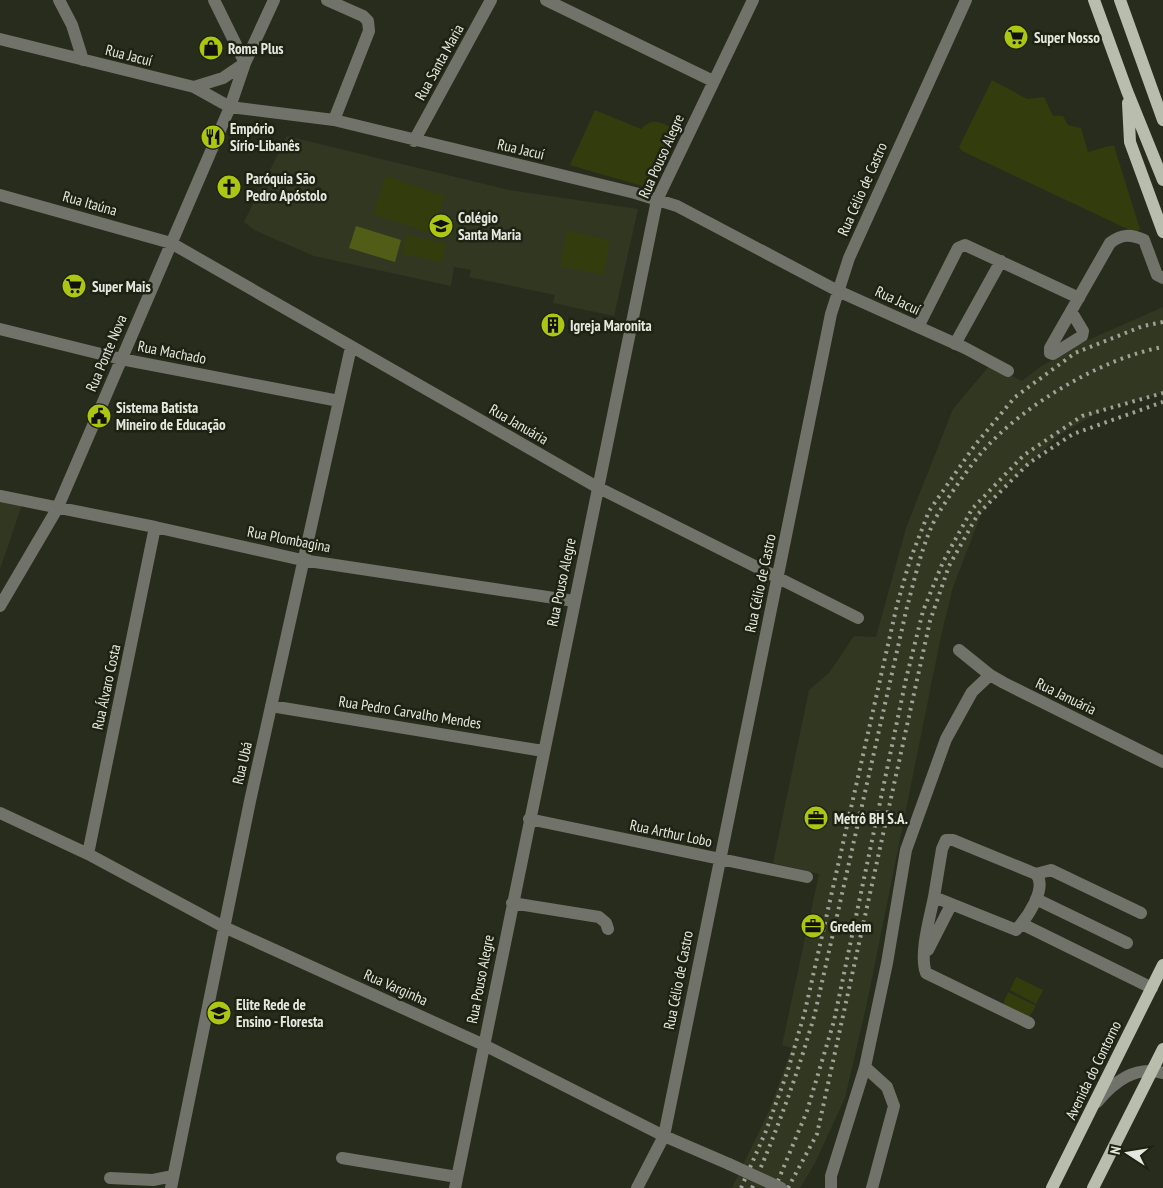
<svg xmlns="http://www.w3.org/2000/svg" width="1163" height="1188" font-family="'PT Sans Narrow',sans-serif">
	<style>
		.built { fill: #323722 }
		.green { fill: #333c0c }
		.water { fill: #515d16 }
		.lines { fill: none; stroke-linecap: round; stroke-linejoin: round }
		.minor { stroke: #71736b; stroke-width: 12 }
		.major { stroke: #b9bdad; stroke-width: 12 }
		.rail { stroke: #9fa296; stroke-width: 4; stroke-dasharray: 2.5 5; stroke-linecap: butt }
		.minor-bridge { stroke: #71736b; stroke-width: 12 }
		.labels { text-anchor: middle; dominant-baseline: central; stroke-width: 5; stroke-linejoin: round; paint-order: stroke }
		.poi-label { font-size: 15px; font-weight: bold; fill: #e6e8df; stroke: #1e2213; text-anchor: start }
		.street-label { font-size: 15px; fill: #e6e8df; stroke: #1e2213 }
	</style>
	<rect width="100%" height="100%" fill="#282c1c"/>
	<path class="built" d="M287,136L509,190L638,209L614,316L553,303L555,295L469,277L471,270L454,267L451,286L314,256L254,230L244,222Z
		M1163,307V393L1104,409L1058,436L1000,492L982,512L953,587L941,636L867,1003L845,1098L815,1163L800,1188H732L769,1111L792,1048L782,1045L819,874L773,863L809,690L829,673L854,636L876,637L906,528L953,409L990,365L1022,381L1040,367L1079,344Z
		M0,500L22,505L0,569Z"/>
	<path class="green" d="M992,80L1027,99L1044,97L1053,116H1063L1068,125L1081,128L1088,152L1109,146H1114L1140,229L1136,233L962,151L959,147Z
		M595,110L641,129C653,116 662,123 675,129L652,189L570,165Z
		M386,176L445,196L432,234L373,214Z
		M567,231L610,240L603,275L560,266Z
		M406,235L446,243L442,262L402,254Z
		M1016,977L1043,990L1036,1004L1010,990Z
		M1008,992L1036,1006L1028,1019L1002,1006Z"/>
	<path class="water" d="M356,226L401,240L395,262L349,248Z"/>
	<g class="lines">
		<path class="minor" d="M59,0L72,25L83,60
			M214,0L245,63
			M327,0L363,16L368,21L369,31L334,120
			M546,0L713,81
			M0,39L194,87L230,107L334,120L635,193L677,206L838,291L965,348L1008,371
			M194,87L223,78L245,63
			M414,141L491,0
			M0,195L171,243L597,487L858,618
			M1071,311L1083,331L1082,336L1053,354L1050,353V348L1110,243C1121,234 1131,234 1144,240L1157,275L1163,278
			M918,327L958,248L965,245L1079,298
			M0,329L121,359L339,401
			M955,344L1001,261
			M0,496L155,527L302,560L574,601
			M0,606L57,509L230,107L245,63L274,0
			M959,650L990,675L1004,683L1163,762
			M271,706L543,751
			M0,813L88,854L224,927L484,1045L664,1136L729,1164
			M529,819L807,877
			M88,854L155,527
			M1036,874C1048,888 1027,918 1016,930L934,897L942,849L946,840H953L1036,874L1051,870L1141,913
			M934,897C930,917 919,954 926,973L1029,1023
			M1036,899L1127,943
			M512,903L599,917L606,923L608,929
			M1022,924L1152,988
			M928,950L951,905
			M865,1067L887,1087L894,1106L872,1188
			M1097,1102C1114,1082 1135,1065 1163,1073
			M342,1158L457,1177
			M110,1178L153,1180L173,1176
			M171,1188L250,801L351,347
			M455,1188L657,200L753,0
			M637,1188L664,1136L831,314L849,258L966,0
			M831,1188V1176L865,1067L887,963L906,850L946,739L972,692L990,675"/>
		<path class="major" d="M1094,0L1127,91L1163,180
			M1120,0L1163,120
			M1128,103L1130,142L1163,232
			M1052,1188L1163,965
			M1093,1188L1163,1049"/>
		<path class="rail" d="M741,1188L766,1131L788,1070L805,1011L897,605L910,560L929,511L975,445L1015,397L1075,353L1143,326L1163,322
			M752,1188C777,1131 798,1073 815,1013L907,607C915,578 923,540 938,514C951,493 967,470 982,452C1023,405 1102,358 1163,347
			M775,1188L807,1111L834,1021L906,679L923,611L943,562L972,509L1024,455L1082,416L1163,393
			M788,1188L817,1134L930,621L949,566L978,514L1029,463L1073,434L1163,402"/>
		<path class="minor-bridge" d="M729,1164L781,1188"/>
	</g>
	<defs>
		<symbol id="supermarket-disc" viewBox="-11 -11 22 22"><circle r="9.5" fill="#acc611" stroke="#1e2213"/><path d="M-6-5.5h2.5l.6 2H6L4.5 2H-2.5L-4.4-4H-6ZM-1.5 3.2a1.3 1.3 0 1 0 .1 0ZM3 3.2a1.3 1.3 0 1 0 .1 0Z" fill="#111"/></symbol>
		<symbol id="shop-disc" viewBox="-11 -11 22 22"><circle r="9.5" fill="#acc611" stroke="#1e2213"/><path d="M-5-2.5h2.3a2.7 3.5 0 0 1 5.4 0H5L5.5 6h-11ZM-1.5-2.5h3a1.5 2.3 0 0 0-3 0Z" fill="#111"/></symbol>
		<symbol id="restaurant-disc" viewBox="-11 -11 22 22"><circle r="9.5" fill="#acc611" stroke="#1e2213"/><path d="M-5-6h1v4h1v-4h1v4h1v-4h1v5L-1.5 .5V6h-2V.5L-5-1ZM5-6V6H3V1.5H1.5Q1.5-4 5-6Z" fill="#111"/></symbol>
		<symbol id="church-disc" viewBox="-11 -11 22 22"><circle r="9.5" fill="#acc611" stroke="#1e2213"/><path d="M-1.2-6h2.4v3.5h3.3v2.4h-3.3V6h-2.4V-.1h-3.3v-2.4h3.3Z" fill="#111"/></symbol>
		<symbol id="school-disc" viewBox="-11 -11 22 22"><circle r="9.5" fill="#acc611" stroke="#1e2213"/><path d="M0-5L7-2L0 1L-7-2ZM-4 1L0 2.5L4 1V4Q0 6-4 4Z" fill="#111"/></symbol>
		<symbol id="building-disc" viewBox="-11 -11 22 22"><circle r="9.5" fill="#acc611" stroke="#1e2213"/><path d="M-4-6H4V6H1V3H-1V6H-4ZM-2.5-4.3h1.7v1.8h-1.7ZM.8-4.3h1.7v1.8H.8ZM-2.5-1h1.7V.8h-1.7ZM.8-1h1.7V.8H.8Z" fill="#111"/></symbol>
		<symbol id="civic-disc" viewBox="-11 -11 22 22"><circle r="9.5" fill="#acc611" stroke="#1e2213"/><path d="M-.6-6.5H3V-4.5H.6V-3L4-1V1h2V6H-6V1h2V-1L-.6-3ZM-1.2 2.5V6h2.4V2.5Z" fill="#111"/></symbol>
		<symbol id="office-disc" viewBox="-11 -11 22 22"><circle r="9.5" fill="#acc611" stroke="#1e2213"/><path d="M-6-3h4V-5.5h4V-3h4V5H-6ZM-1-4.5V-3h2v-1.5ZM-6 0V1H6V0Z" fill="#111"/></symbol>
	</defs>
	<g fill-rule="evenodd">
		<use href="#supermarket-disc" x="1002" y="23" width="28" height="28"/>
		<use href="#shop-disc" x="197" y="34" width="28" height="28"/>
		<use href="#restaurant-disc" x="199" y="123" width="28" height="28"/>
		<use href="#church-disc" x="215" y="173" width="28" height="28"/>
		<use href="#school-disc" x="427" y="212" width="28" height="28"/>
		<use href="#supermarket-disc" x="60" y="272" width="28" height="28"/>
		<use href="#building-disc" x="539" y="311" width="28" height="28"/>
		<use href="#civic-disc" x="85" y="402" width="28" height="28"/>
		<use href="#office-disc" x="802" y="804" width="28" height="28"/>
		<use href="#office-disc" x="799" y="912" width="28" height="28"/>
		<use href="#school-disc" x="205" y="999" width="28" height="28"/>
	</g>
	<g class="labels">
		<g class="poi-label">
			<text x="1034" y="37">Super Nosso</text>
			<text x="228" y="48">Roma Plus</text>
			<text x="230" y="128">Empório<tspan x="230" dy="17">Sírio-Libanês</tspan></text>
			<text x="246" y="178">Paróquia São<tspan x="246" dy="17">Pedro Apóstolo</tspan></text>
			<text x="458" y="217">Colégio<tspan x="458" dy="17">Santa Maria</tspan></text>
			<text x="92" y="286">Super Mais</text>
			<text x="570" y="325">Igreja Maronita</text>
			<text x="116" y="407">Sistema Batista<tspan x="116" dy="17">Mineiro de Educação</tspan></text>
			<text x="834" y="818">Metrô BH S.A.</text>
			<text x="830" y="926">Gredem</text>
			<text x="236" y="1004">Elite Rede de<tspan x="236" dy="17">Ensino - Floresta</tspan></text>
		</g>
		<g class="street-label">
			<text transform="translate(129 55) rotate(14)">Rua Jacuí</text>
			<text transform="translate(439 62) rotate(-61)">Rua Santa Maria</text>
			<text transform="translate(521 149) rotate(13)">Rua Jacuí</text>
			<text transform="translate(661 156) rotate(-66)">Rua Pouso Alegre</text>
			<text transform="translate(862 189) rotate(-66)">Rua Célio de Castro</text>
			<text transform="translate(90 203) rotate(16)">Rua Itaúna</text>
			<text transform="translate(898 300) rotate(25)">Rua Jacuí</text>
			<text transform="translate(172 352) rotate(11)">Rua Machado</text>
			<text transform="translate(106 353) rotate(-67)">Rua Ponte Nova</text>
			<text transform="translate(519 424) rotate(30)">Rua Januária</text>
			<text transform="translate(289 539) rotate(11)">Rua Plombagina</text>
			<text transform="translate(561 582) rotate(-78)">Rua Pouso Alegre</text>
			<text transform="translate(760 583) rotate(-78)">Rua Célio de Castro</text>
			<text transform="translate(106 687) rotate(-78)">Rua Álvaro Costa</text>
			<text transform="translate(1066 696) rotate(26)">Rua Januária</text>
			<text transform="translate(410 712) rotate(9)">Rua Pedro Carvalho Mendes</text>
			<text transform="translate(242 763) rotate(-77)">Rua Ubá</text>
			<text transform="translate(671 833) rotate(12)">Rua Arthur Lobo</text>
			<text transform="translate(480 979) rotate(-79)">Rua Pouso Alegre</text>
			<text transform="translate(678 980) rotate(-79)">Rua Célio de Castro</text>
			<text transform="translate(396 987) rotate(24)">Rua Varginha</text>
			<text transform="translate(1093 1070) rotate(-64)">Avenida do Contorno</text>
		</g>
	</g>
	<g transform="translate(1128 1153) rotate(282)" stroke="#1e2213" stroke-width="4" paint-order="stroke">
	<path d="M0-4L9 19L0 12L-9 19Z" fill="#e6e8df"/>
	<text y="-8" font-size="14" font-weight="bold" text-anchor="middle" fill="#e6e8df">N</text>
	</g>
</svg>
